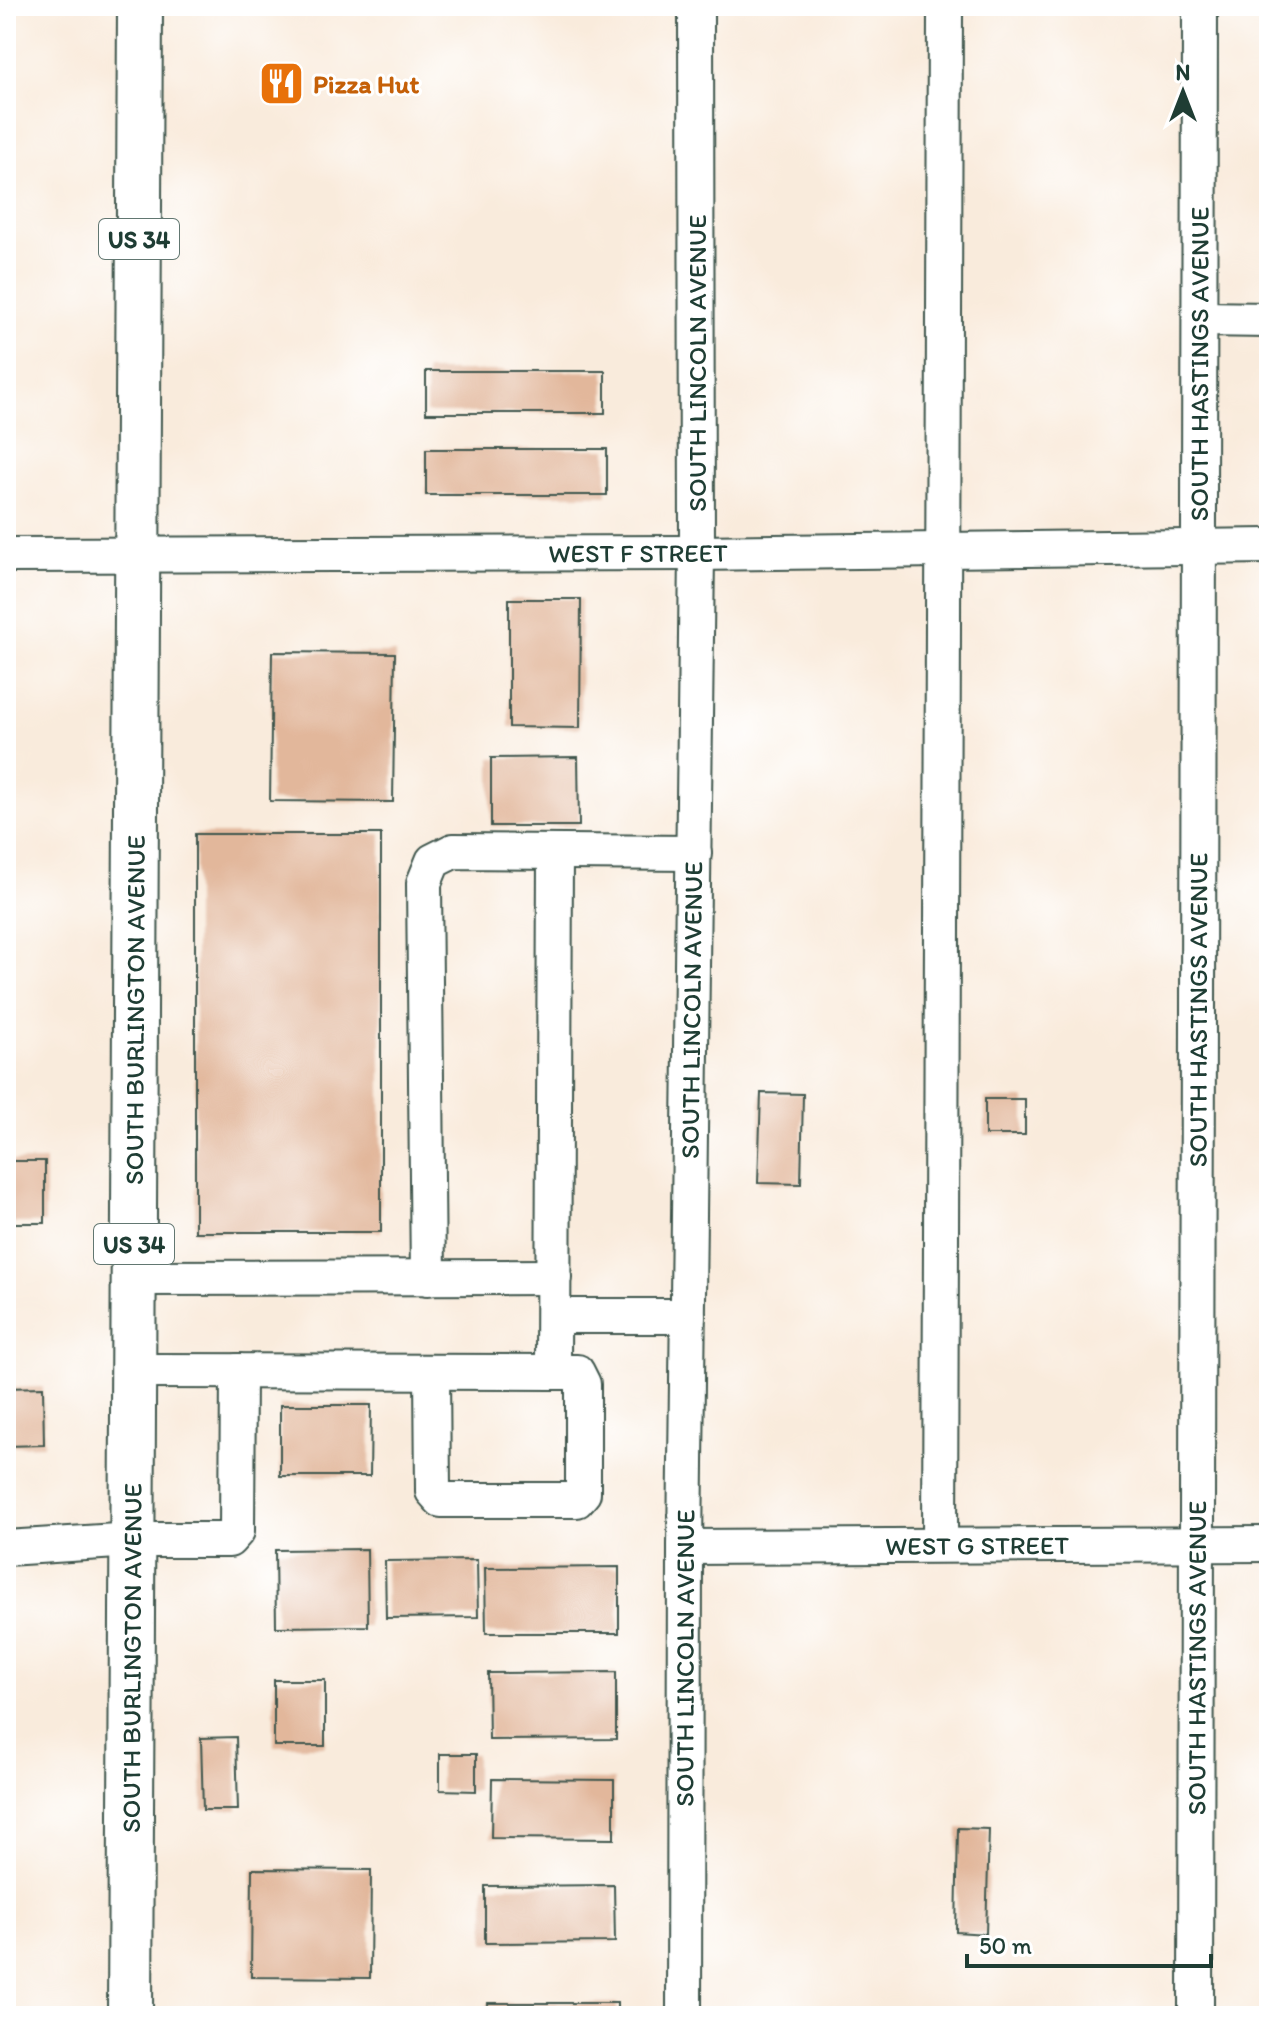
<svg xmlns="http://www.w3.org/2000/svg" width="1275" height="2022" font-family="Itim,sans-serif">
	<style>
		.building { fill: #e2b79b }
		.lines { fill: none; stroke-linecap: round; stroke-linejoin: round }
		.minor-casing { stroke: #40574d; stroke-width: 38 }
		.highway-casing { stroke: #40574d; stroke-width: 48 }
		.minor { stroke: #fff; stroke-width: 34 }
		.highway { stroke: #fff; stroke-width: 44 }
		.labels { text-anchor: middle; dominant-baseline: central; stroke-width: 6; stroke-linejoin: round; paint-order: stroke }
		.shield { fill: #fff; stroke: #627771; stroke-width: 2 }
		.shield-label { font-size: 24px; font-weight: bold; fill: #1f3d34 }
		.food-label { font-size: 26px; font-weight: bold; fill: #c56008; stroke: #fff; text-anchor: start }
		.street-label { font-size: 26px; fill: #1f3d34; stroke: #fff }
	</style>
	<rect width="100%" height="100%" fill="#fff"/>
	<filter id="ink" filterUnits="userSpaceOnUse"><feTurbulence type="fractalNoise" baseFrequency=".0125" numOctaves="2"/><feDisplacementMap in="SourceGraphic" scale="16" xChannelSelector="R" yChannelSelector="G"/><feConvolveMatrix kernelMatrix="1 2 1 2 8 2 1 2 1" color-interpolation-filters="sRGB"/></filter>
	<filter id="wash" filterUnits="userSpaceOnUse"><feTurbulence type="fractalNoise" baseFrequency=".006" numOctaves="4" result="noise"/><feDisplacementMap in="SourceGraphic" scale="32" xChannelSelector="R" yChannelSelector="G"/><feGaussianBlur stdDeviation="1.8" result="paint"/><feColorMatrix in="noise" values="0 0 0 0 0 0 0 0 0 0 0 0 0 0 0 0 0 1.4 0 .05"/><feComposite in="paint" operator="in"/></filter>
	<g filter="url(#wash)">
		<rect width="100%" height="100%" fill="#f9ebdc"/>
		<g id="blocks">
			<path class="building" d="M426,371H605V413H426Z
				M426,449H607V495H426Z
				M509,599H581L580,728L509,727Z
				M272,652L395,653L393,802L270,801Z
				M578,757L579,826H491V758Z
				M195,834H381V1232H195Z
				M761,1093L803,1094L801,1184L758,1183Z
				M985,1099H1025V1135H985Z
				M6,1161H45V1223H6Z
				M43,1387L44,1445L6,1446V1388Z
				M280,1405H371L370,1476H280Z
				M367,1549L368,1626L276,1627L275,1550Z
				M477,1560L478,1617L386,1618L385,1561Z
				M619,1567V1633H486L485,1568Z
				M616,1672V1739L489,1740L488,1673Z
				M274,1680H325V1746H274Z
				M236,1737L238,1810H203L201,1738Z
				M440,1754H476V1791L440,1790Z
				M492,1779L614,1780V1839L491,1838Z
				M958,1828L989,1829L986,1934L956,1932Z
				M252,1869L371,1870L370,1978L251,1977Z
				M614,1885L615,1942L485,1943V1886Z
				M488,2003H617V2016H487Z"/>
		</g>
	</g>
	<g filter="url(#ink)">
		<use href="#blocks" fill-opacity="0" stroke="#40574d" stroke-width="2"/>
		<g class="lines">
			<defs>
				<g id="minor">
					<path d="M1200,319L1269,320"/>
					<path id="s1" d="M6,555L697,553L1269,546"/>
					<path d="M134,1278L554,1277"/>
					<path d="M428,1278L424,883L433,861L453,851L694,853"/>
					<path d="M554,1316H688"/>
					<path d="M134,1371L553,1372L555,852"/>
					<path d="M432,1372L433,1491L441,1500H577L583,1493V1384L577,1372H553"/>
					<path d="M940,1545L945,6"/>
					<path id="s2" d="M685,1547L1269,1544"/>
					<path d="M6,1548L133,1540H229L237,1531L238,1371"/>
					<path id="s3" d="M684,2016L685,1547L697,553L696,6"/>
					<path id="s4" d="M1196,2016L1200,6"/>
				</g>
				<g id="highway">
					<path id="s5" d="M130,2016L140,6"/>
				</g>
			</defs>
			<use href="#minor" class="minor-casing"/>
			<use href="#highway" class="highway-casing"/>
			<use href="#minor" class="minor"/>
			<use href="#highway" class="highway"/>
		</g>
	</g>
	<defs>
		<symbol id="restaurant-square" viewBox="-11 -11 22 22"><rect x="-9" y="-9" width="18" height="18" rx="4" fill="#e8710a" stroke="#fff"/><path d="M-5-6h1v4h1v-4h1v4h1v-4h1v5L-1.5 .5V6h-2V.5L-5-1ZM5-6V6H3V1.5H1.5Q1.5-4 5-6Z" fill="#fff"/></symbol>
	</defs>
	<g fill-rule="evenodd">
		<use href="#restaurant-square" x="256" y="58" width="51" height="51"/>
	</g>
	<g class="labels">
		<g class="shield">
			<rect x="99" y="219" width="80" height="40" rx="6"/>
			<rect x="94" y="1224" width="80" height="40" rx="6"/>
		</g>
		<g class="shield-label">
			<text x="139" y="239">US 34</text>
			<text x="134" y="1244">US 34</text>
		</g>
		<g class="food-label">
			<text x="313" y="84">Pizza Hut</text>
		</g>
		<g class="street-label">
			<text transform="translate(697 363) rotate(-90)">SOUTH LINCOLN AVENUE</text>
			<text stroke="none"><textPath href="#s4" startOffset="1652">SOUTH HASTINGS AVENUE</textPath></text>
			<text stroke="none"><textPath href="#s1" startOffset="632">WEST F STREET</textPath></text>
			<text stroke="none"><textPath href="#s5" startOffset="1006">SOUTH BURLINGTON AVENUE</textPath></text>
			<text stroke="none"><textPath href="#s3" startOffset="1006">SOUTH LINCOLN AVENUE</textPath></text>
			<text stroke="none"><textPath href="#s4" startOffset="1006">SOUTH HASTINGS AVENUE</textPath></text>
			<text stroke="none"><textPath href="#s2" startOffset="292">WEST G STREET</textPath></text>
			<text stroke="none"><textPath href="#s5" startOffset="358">SOUTH BURLINGTON AVENUE</textPath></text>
			<text stroke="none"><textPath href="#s3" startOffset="358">SOUTH LINCOLN AVENUE</textPath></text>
			<text stroke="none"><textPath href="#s4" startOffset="358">SOUTH HASTINGS AVENUE</textPath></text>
		</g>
	</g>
	<rect width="1275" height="2022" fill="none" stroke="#fff" stroke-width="32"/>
	<g transform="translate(1183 92)" stroke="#ffffff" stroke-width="6" paint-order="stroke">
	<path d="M0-6L14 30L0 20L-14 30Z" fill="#1f3d34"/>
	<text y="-12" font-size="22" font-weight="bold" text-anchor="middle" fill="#1f3d34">N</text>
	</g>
	<path d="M967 1954v12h244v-12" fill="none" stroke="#1f3d34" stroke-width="4"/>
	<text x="979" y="1954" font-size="24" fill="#1f3d34" stroke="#ffffff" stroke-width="6" paint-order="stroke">50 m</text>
</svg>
